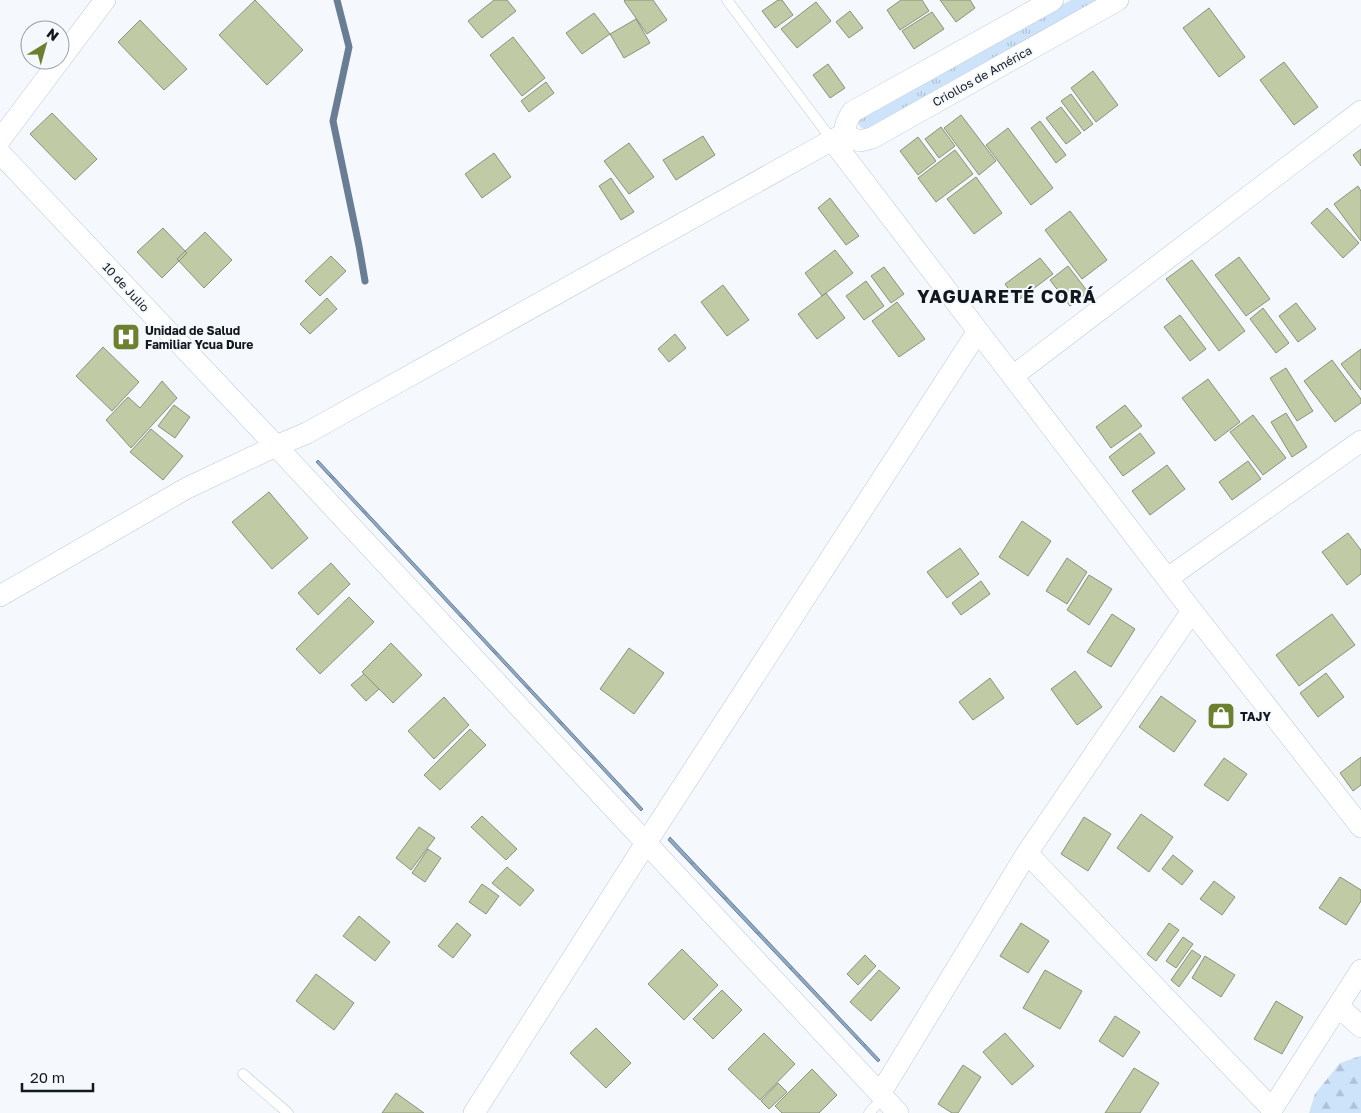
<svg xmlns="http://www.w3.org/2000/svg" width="1361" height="1113" font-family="'Golos Text',sans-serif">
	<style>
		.grass { fill: url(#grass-tufts) }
		.forest { fill: url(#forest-firs) }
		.water { fill: url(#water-ripples); stroke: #697e94 }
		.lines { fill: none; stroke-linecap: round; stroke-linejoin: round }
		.stream { stroke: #697e94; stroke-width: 7 }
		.building { fill: #c0cba6; stroke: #8b917b }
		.service-casing { stroke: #b6c9dc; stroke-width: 11 }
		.minor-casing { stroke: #b6c9dc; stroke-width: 22 }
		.service { stroke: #fff; stroke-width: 10 }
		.minor { stroke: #fff; stroke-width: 21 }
		.labels { text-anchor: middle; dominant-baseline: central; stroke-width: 4; stroke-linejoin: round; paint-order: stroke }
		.street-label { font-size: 12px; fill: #12181f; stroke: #f5f8fc }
		.poi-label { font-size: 12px; font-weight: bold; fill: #12181f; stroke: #f5f8fc; text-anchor: start }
		.district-label { font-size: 18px; font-weight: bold; letter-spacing: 1px; fill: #12181f; stroke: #f5f8fc }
	</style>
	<defs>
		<pattern id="grass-tufts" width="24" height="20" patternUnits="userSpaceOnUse" patternTransform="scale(1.25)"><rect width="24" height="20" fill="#cde3f9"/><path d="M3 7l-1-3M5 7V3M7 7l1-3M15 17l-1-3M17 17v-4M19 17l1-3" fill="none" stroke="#afc2d5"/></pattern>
		<pattern id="forest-firs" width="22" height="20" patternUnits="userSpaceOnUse" patternTransform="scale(1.25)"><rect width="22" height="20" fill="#cde3f9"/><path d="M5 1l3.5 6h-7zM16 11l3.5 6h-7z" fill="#afc2d5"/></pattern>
		<pattern id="water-ripples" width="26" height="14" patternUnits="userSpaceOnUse" patternTransform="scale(1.25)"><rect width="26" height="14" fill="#8eaac6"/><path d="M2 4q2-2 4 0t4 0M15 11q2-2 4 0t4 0" fill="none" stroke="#7389a0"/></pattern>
	</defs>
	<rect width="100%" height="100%" fill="#f5f8fc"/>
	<path class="grass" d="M1071,0H1098L867,129C862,129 860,127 858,123L862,117Z"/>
	<path class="forest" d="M1360,1056H1361V1113H1309L1315,1094L1340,1063Z"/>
	<path class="water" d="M318,460L643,809L641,811L316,462Z
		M670,837L880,1060L878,1062L668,840Z"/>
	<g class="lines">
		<path class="stream" d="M337,0L349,47L333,121L359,246L365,281"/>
	</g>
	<path class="building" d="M255,0L303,50L267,85L219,35Z
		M494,0H507L516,11L482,38L468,21Z
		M625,0H653L667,20L647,34L624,1Z
		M778,0H782L793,15L775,28L762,11Z
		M901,0H922L929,11L900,30L887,10Z
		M940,0H970L975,8L956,22Z
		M816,2L831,21L797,48L781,29Z
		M1209,8L1245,57L1219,77L1183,28Z
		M850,11L863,28L849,38L836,22Z
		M932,12L944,29L914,49L902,31Z
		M594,13L610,34L582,54L566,33Z
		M636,19L650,43L624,58L610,34Z
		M140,20L187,69L164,90L118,42Z
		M513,37L545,78L522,96L490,55Z
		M1284,62L1318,107L1294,125L1260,80Z
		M828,64L845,88L830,98L813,75Z
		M1093,71L1118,105L1096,122L1071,88Z
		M546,82L554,93L529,112L521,101Z
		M1071,94L1093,124L1084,131L1061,101Z
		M1061,107L1081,133L1066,144L1046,118Z
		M52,113L97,159L75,180L30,134Z
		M961,115L996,161L979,175L944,128Z
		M1040,121L1066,155L1056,163L1031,128Z
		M941,127L955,146L939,158L925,139Z
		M1008,128L1053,188L1031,205L986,145Z
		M703,136L715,155L676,180L663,160Z
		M918,137L936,161L918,175L900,151Z
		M629,143L654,177L629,194L604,161Z
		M1361,149V166L1353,155Z
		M955,150L973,174L936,202L918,178Z
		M494,153L511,177L482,198L465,174Z
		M976,177L1002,213L974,234L947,199Z
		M611,178L634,212L621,220L599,186Z
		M1358,186L1361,191V241L1334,204Z
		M830,198L859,236L846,245L818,208Z
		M1327,208L1359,243L1343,258L1311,223Z
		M1070,211L1107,260L1082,279L1045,230Z
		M163,228L187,253L162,278L137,252Z
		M205,232L232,260L204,288L177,259Z
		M835,250L853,273L822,296L805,273Z
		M331,256L346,271L320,296L305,281Z
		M1239,257L1270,299L1246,316L1215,275Z
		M1040,258L1053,274L1017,301L1005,284Z
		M1192,260L1245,331L1219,351L1166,279Z
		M1068,266L1088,292L1070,306L1050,280Z
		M884,267L904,294L891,303L871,276Z
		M866,281L884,306L864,320L846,296Z
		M723,285L749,320L727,336L701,302Z
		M826,293L845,318L817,339L798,314Z
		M327,298L337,309L310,334L300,324Z
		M897,302L925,339L899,357L872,321Z
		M1296,303L1316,329L1298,342L1279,316Z
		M1263,308L1289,343L1276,353L1250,319Z
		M1180,315L1206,349L1190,361L1164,327Z
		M675,334L686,348L669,362L658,349Z
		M103,347L139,382L112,411L76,376Z
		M1361,349V390L1341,364Z
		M1332,360L1361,399V403L1335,422L1304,381Z
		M1286,368L1313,411L1297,421L1270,378Z
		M1208,379L1240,422L1215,441L1182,398Z
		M162,381L177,398L131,448L106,420L128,397L140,408Z
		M174,405L190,417L175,438L158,426Z
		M1125,405L1142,426L1111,448L1096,427Z
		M1286,413L1307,447L1292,457L1271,422Z
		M1253,415L1286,458L1263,475L1230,432Z
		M151,429L183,456L163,480L130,452Z
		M1140,433L1155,453L1123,476L1109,457Z
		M1248,461L1261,479L1232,500L1219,482Z
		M1167,465L1185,489L1150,515L1132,491Z
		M269,492L308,538L272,569L232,522Z
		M1022,521L1051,541L1028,576L999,557Z
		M1348,533L1361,550V574L1347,585L1322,552Z
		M960,548L979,574L947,598L927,572Z
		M1067,558L1087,572L1067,604L1046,591Z
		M331,563L350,584L318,615L298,593Z
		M1089,575L1112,589L1089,625L1067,610Z
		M981,581L990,594L961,615L952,603Z
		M349,597L374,622L320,674L296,649Z
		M1112,614L1135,629L1111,667L1087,652Z
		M1332,614L1355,645L1299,686L1276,655Z
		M391,643L422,675L393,703L362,672Z
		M629,648L664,673L634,714L600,689Z
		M1075,671L1102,707L1077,725L1051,689Z
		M1326,673L1344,697L1318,717L1300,693Z
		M364,674L379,689L366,701L351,685Z
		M990,678L1004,698L973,720L959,702Z
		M1161,696L1196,721L1174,752L1139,727Z
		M444,697L469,725L434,759L408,731Z
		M470,729L486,745L440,790L424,775Z
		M1361,757V785L1353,791L1340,773Z
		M1224,758L1247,774L1228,801L1204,785Z
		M1141,814L1173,837L1149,872L1117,848Z
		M482,816L517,849L506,860L471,827Z
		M1084,817L1111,834L1088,871L1061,854Z
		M419,827L435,838L411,870L396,858Z
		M428,849L441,858L425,882L412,873Z
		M1173,855L1193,871L1182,885L1162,869Z
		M507,867L534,890L520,906L492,883Z
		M1340,877L1361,890V901L1346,925L1319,908Z
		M1214,881L1235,897L1222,915L1200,899Z
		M482,884L499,896L486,914L469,902Z
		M359,916L390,942L375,961L343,936Z
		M457,923L471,935L453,958L438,946Z
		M1021,923L1049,941L1028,973L1000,956Z
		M1169,923L1179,930L1156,961L1147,954Z
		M1183,937L1193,944L1176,968L1166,961Z
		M682,949L718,985L684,1020L648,984Z
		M1192,950L1201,956L1179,987L1171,980Z
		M865,955L876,966L858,985L847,974Z
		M1205,956L1235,975L1221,997L1192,978Z
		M879,970L900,988L871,1021L850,1002Z
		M1045,970L1082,991L1060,1029L1023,1008Z
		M316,974L354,1003L334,1030L296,1001Z
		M722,990L742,1010L713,1039L693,1019Z
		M1276,1001L1303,1017L1282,1054L1254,1039Z
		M1115,1016L1140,1032L1123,1057L1099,1041Z
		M596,1028L631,1063L606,1088L570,1053Z
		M764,1033L795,1064L760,1100L728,1069Z
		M1005,1033L1034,1066L1012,1085L983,1052Z
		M963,1065L981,1077L958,1113H952L938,1104Z
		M1134,1068L1159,1083L1140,1113H1105Z
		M812,1069L837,1095L819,1113H782L775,1106Z
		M778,1083L787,1092L769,1109L761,1101Z
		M396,1093L424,1113H382Z"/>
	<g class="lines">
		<defs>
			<path id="service" d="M727,0L832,140
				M243,1074L288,1113
				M869,1113L883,1098"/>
			<path id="minor" d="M60,60L105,0
				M843,135L860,141L872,138L1118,0
				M843,135L847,121L852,112L1053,0
				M0,140L60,60
				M832,140L1192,611L1361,827
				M0,153L276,446L898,1113
				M1013,376L1361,111
				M1168,578L1361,441
				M0,596L187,488L276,446L307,433L832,140L843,135
				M1027,853L1272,1109L1361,970
				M1338,1006L1361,1027
				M880,1094L1027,853L1192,611
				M474,1113L646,843L978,331"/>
		</defs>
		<use href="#service" class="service-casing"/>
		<use href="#minor" class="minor-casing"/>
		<use href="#service" class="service"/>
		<use href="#minor" class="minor"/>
	</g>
	<defs>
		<symbol id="hospital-square" viewBox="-11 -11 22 22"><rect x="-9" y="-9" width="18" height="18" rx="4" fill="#6d8030" stroke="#f5f8fc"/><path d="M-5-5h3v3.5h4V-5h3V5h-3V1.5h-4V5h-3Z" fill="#fff"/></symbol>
		<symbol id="shop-square" viewBox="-11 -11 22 22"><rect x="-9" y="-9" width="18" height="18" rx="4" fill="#6d8030" stroke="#f5f8fc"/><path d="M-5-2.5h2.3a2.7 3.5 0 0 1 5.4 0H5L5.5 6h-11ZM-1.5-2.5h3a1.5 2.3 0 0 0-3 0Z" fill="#fff"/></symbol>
	</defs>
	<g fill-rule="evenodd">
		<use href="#hospital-square" x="110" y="321" width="32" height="32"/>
		<use href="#shop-square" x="1205" y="700" width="32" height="32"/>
	</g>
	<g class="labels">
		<g class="street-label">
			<text transform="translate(982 76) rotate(-29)">Criollos de América</text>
			<text transform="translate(126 287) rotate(47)">10 de Julio</text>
		</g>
		<g class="poi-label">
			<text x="145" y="330">Unidad de Salud<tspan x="145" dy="14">Familiar Ycua Dure</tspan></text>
			<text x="1240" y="716">TAJY</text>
		</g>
		<g class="district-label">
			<text x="1007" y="296">YAGUARETÉ CORÁ</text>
		</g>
	</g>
	<g transform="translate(45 45) rotate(37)"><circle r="24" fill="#f5f8fc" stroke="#9a9ea4"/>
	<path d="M0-4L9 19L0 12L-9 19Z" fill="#6d8030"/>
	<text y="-8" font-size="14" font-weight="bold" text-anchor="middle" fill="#12181f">N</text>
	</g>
	<path d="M22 1083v8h71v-8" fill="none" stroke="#12181f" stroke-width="2.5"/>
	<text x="30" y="1083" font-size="15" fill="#12181f" stroke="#f5f8fc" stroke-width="4" paint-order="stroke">20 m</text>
</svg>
